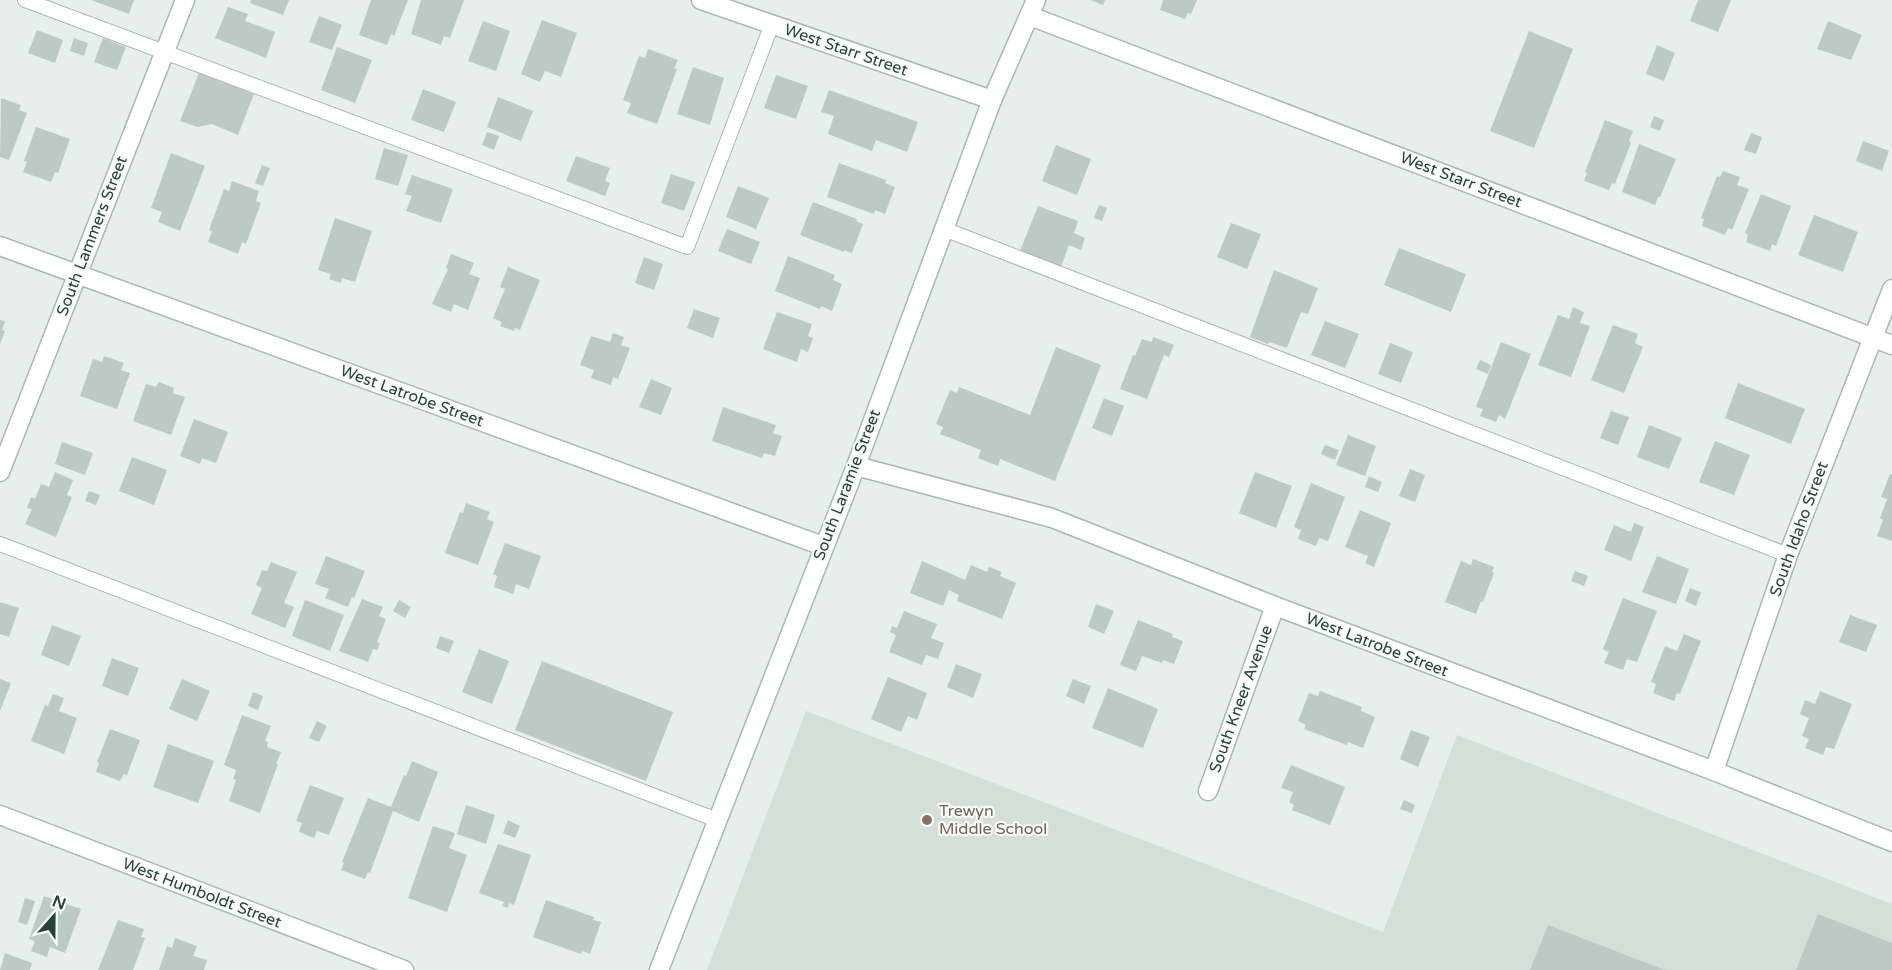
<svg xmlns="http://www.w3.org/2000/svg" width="1892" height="970" font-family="'Varela Round',sans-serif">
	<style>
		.built { fill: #d4dfda }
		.building { fill: #bbcac4 }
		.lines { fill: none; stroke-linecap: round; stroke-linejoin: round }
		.lane-casing { stroke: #a8b8b2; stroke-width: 16 }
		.street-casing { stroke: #a8b8b2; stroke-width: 21 }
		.secondary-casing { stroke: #a4bbb3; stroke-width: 21 }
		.lane { stroke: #fff; stroke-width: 14 }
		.street { stroke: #fff; stroke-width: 18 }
		.secondary { stroke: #fff; stroke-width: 18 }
		.education-dot { fill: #8d6e63; stroke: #f7fbf9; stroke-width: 2 }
		.labels { text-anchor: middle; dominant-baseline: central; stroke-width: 4.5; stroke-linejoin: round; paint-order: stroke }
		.street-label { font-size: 16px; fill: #24423a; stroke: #f7fbf9 }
		.education-label { font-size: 16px; fill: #785e54; stroke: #f7fbf9; text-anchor: start }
	</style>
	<rect width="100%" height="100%" fill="#e6efeb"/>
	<path class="built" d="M806,711L1383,932L1457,735L1892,904V970H707Z"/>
	<path class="building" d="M91,0H134L129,14Z
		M251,0H289L283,15L250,3Z
		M371,0H408L394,36L391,34L387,45L359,35Z
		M421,0H464L450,38L444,36L441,45L411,34Z
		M1090,0H1105L1103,5Z
		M1163,0H1197L1191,14L1188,13L1185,19L1160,10Z
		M1698,0H1731L1718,32L1690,21Z
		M228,7L248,14L245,21L275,32L266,58L215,38Z
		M319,16L342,25L332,50L309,42Z
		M542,20L577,33L561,77L545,71L540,82L521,74Z
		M483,21L510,31L496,71L468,61Z
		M1828,21L1862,35L1851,60L1817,49Z
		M37,30L63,40L55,63L28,53Z
		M1529,31L1573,49L1534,148L1490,131Z
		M74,38L88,43L84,56L70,51Z
		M103,38L126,47L117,70L94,62Z
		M1657,45L1675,53L1664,81L1646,74Z
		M337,47L372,60L355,103L321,90Z
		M648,49L678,60L674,68L677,69L657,124L627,113L631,103L623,100L639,56L645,58Z
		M693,67L724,78L710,125L677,114Z
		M199,73L254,94L238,135L212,124L198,127L180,121Z
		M776,75L808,86L796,119L764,108Z
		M423,89L456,102L444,132L411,120Z
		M829,90L918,122L907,152L876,140L872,151L828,134L834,116L821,112Z
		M498,97L533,111L521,141L487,127Z
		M1,98L21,105L19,110L27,113L9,160L0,157Z
		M1654,116L1664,120L1660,131L1650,127Z
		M1605,120L1633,131L1629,141L1631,143L1615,184L1612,183L1609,190L1584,181L1587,173L1585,172Z
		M36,127L70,139L58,173L55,172L51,182L23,172L27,162L24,161Z
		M487,132L499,136L494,150L482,145Z
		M1751,133L1762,137L1756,154L1744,150Z
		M1863,141L1889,151L1882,171L1856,161Z
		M1639,144L1676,159L1660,197H1658L1655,205L1622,192Z
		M1056,145L1091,159L1077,195L1042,181Z
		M384,148L408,155L398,186L375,179Z
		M171,153L205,166L180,231L158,222L162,212L151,208Z
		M576,156L610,168L605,181L610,183L605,196L566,181Z
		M839,163L886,180L885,183L895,187L885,214L875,210L874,214L827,197Z
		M262,165L270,168L263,186L255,183Z
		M1723,171L1740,177L1737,185L1749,189L1732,230L1728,228L1725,235L1702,226L1704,219L1701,218L1717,176L1720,177Z
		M671,174L695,182L684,211L661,203Z
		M412,175L453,189L441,223L406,211L412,196L405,194Z
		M232,181L259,191L256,201L261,203L246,244L242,242L238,254L208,242L212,231L209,230L224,189L229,191Z
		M738,186L769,198L756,229L726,217Z
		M1761,194L1791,206L1776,246L1772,244L1770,251L1746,242L1748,235L1745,233Z
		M813,202L857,219L856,221L863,224L852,253L844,250V252L800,235Z
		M1099,205L1107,208L1102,221L1094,218Z
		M1038,206L1078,221L1074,233L1085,238L1081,250L1069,245L1061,267L1020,251Z
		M1814,215L1858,232L1843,272L1798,255Z
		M335,218L372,231L355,282L342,278L341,283L329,279L331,274L318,270Z
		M1231,223L1261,234L1247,269L1217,257Z
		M727,229L760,242L751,264L718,251Z
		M1399,248L1466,274L1451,312L1384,285Z
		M451,254L474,263L469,274L480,278L468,310L454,304L451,312L432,304L448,269L446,268Z
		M788,256L835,275L833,280L842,284L832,311L821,306L820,309L775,291Z
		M644,257L663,264L654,290L635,283Z
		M508,267L540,280L520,330L515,328L514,331L500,326L502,322L493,318L505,289L500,287Z
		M1274,270L1318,288L1308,314L1301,312L1287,348L1269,342L1268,344L1250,337Z
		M1573,307L1584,312L1580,323L1590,326L1571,377L1538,365L1558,315L1569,319Z
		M694,309L720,318L713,338L687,328Z
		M777,312L812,324L808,336L813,338L808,352L801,349L797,362L763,349Z
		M0,320L5,321L2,330L5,331L0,344Z
		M1325,321L1359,334L1345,368L1311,355Z
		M1613,325L1638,334L1635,343L1643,347L1624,393L1591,380Z
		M613,333L624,337L621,345L630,348L618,379L613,377L611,385L591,378L594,370L580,365L591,336L610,342Z
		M1153,337L1174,345L1169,357L1164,355L1147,399L1120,389L1133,355L1135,356L1142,339L1152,342Z
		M1501,342L1531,354L1505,419L1499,415L1496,422L1480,416L1483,409L1476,407Z
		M1390,343L1413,352L1401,383L1378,374Z
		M1056,347L1101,365L1055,481L1000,459L998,466L978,458L981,450L940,434L943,427L936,424L950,390L957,393L959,387L1030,415Z
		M104,356L124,363L121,370L130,373L117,409L80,396L93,359L102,362Z
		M1480,360L1491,365L1488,374L1476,369Z
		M651,379L672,388L661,415L639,407Z
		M159,382L174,388L173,393L185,397L171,435L133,421L146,384L156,387Z
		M1738,383L1805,409L1791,444L1725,418Z
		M1104,398L1124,406L1112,436L1092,428Z
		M723,407L776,425L773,433L782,436L775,456L764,453L762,458L712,441Z
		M1611,411L1629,417L1618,445L1600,438Z
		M194,419L228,432L216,463L202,458L200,464L180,456Z
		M1649,425L1682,438L1669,469L1637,457Z
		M1348,435L1376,446L1365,476L1336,465Z
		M1715,441L1750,455L1734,495L1699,482Z
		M62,442L93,453L85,475L55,464Z
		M1325,445L1339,450L1335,460L1321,454Z
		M132,457L167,470L154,505L119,491Z
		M1410,469L1425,475L1415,502L1399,496Z
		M55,472L73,480L67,495L72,497L56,537L25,524L32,509L27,508L31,497L35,499L41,484L49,487Z
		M1255,472L1292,486L1276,528L1239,513Z
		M1890,474L1892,475V541L1877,536L1883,520L1880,518L1887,499L1881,497Z
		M1369,476L1382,482L1378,492L1365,487Z
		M1311,483L1345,497L1328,541L1319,538L1316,546L1298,539L1301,530L1294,527Z
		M89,491L100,495L96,505L85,501Z
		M466,503L490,512L487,519L494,522L478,565L445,553L460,512L463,513Z
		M1360,510L1391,523L1374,567L1365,563L1368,556L1345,547Z
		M1634,523L1644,527L1631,561L1604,550L1614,525L1631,532Z
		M505,543L541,556L529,589L516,584L513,594L494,587L497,576L493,574Z
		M326,556L365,571L354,598L352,597L348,607L325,598L329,589L315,584Z
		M1657,556L1689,569L1676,604L1642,592Z
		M1473,559L1494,567L1492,572L1494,573L1483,602L1481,601L1476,614L1445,602L1461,561L1471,565Z
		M922,561L965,580L971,565L987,572L989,567L1002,572L1000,576L1016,583L1002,619L957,601L959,595L949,590L943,606L910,593Z
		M271,562L297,572L284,603L294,607L285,628L251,614L262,588L256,585L262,570L267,571Z
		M1575,571L1588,576L1584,586L1571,581Z
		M1690,588L1701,592L1696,606L1685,601Z
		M1623,598L1657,611L1637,662L1627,659L1623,670L1604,663L1609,652L1603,649Z
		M362,599L383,607L379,616L386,619L377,642L380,643L377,650L373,649L368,662L339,651Z
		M305,600L344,615L330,651L292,636Z
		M399,600L411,607L405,618L393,611Z
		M0,602L19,608L9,637L0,634Z
		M1096,604L1114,611L1104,634L1088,627Z
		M904,611L937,624L931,638L944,643L938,659L926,655L922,665L889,652L896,635L890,632L892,626L897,628Z
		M1850,615L1877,625L1866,652L1839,642Z
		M1138,620L1173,634L1172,637L1183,641L1174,664L1163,660L1162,663L1142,656L1136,671L1120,665Z
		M52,625L81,636L69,666L41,655Z
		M1684,634L1701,641L1680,694L1677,693L1674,701L1653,693L1656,684L1651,682L1665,646L1677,651Z
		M440,636L454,641L449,653L436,648Z
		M479,649L509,661L492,704L462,692Z
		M112,658L139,668L128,696L102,686Z
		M542,661L673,712L646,781L515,730Z
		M956,664L982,674L973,698L947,687Z
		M888,677L927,693L917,720L908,716L901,732L871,719Z
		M0,679L11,683L0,711Z
		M182,679L210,691L197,721L169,709Z
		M1073,679L1091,686L1084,704L1066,696Z
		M1108,688L1158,709L1143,748L1092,728Z
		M1320,691L1362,707L1361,711L1375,717L1363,748L1348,742L1347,745L1304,729L1306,725L1298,721L1309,693L1318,696Z
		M1820,691L1852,704L1834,749L1826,747L1823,755L1805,748L1809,739L1802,736L1809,718L1800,714L1805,700L1815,704Z
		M253,692L263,696L258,710L248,706Z
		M53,694L64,698L59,711L77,718L64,754L31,741L45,705L48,706Z
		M242,715L271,726L265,741L268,742L267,747L281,752L276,764H278L260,813L229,801L236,780L233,779L236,770L224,765Z
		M317,721L327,726L319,742L309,738Z
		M110,729L140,740L127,775L124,774L120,781L96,772L99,763L97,762Z
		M1411,730L1430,737L1418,767L1400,759Z
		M168,744L214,761L198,803L153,787Z
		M412,761L438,772L419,822L393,811L370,873L368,872L365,879L341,870L344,863L342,862L368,798L391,807L404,775L406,776Z
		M1291,765L1345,787L1330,825L1292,810L1294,805L1289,802L1293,792L1281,788Z
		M310,785L344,798L329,835L317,831L314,838L299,832L302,823L296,821Z
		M1404,800L1415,805L1412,813L1400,809Z
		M466,805L495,815L486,844L457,834Z
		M508,820L520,826L515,838L503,833Z
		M433,826L455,833L449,848L467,855L447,912L408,898Z
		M498,844L531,855L514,905L509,903L508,908L502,906L504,902L479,893Z
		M44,896L81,909L65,953L50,947L47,957L31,951L35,941L29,939Z
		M25,898L35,901L27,925L18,922Z
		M546,900L594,917L593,920L601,922L590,954L582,951L581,954L533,937Z
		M1818,914L1892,943V970H1796Z
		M118,920L144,929L141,937L145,938L133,970H98Z
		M1548,925L1665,970H1530Z
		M175,938L197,946L193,956L207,960L204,970H159L167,946L172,948Z
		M5,953L32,963L30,970H0Z"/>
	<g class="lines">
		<defs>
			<path id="lane" d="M25,0L687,247L772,24
				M944,229L1788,555
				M0,544L717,820"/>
			<path id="street" d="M701,0L992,100
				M1030,16L1892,345
				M0,246L823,546
				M856,466L1052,518L1275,606L1714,771L1892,842
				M0,472L185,0
				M1714,771L1788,555L1892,289
				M1208,791L1275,606
				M0,815L404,970"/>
			<path id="secondary" d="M659,970L856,466L992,100L1036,0"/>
		</defs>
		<use href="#lane" class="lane-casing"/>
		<use href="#street" class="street-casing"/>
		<use href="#secondary" class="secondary-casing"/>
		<use href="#lane" class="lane"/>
		<use href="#street" class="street"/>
		<use href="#secondary" class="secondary"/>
	</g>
	<circle class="education-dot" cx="927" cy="820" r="6"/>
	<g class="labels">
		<g class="street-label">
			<text transform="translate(846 50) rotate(19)">West Starr Street</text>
			<text transform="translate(1461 180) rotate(21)">West Starr Street</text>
			<text transform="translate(92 236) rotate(-69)">South Lammers Street</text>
			<text transform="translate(412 396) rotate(20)">West Latrobe Street</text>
			<text transform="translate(847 485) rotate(-69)">South Laramie Street</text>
			<text transform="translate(1799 529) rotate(-70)">South Idaho Street</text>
			<text transform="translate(1377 645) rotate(21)">West Latrobe Street</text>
			<text transform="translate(1241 699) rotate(-70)">South Kneer Avenue</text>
			<text transform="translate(202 893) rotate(21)">West Humboldt Street</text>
		</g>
		<g class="education-label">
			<text x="939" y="811">Trewyn<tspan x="939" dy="18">Middle School</tspan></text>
		</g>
	</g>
	<g transform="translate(54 916) rotate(21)" stroke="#f7fbf9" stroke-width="4.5" paint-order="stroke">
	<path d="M0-4.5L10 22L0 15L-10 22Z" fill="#24423a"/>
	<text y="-9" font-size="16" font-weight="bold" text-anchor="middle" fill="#24423a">N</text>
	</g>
</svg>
